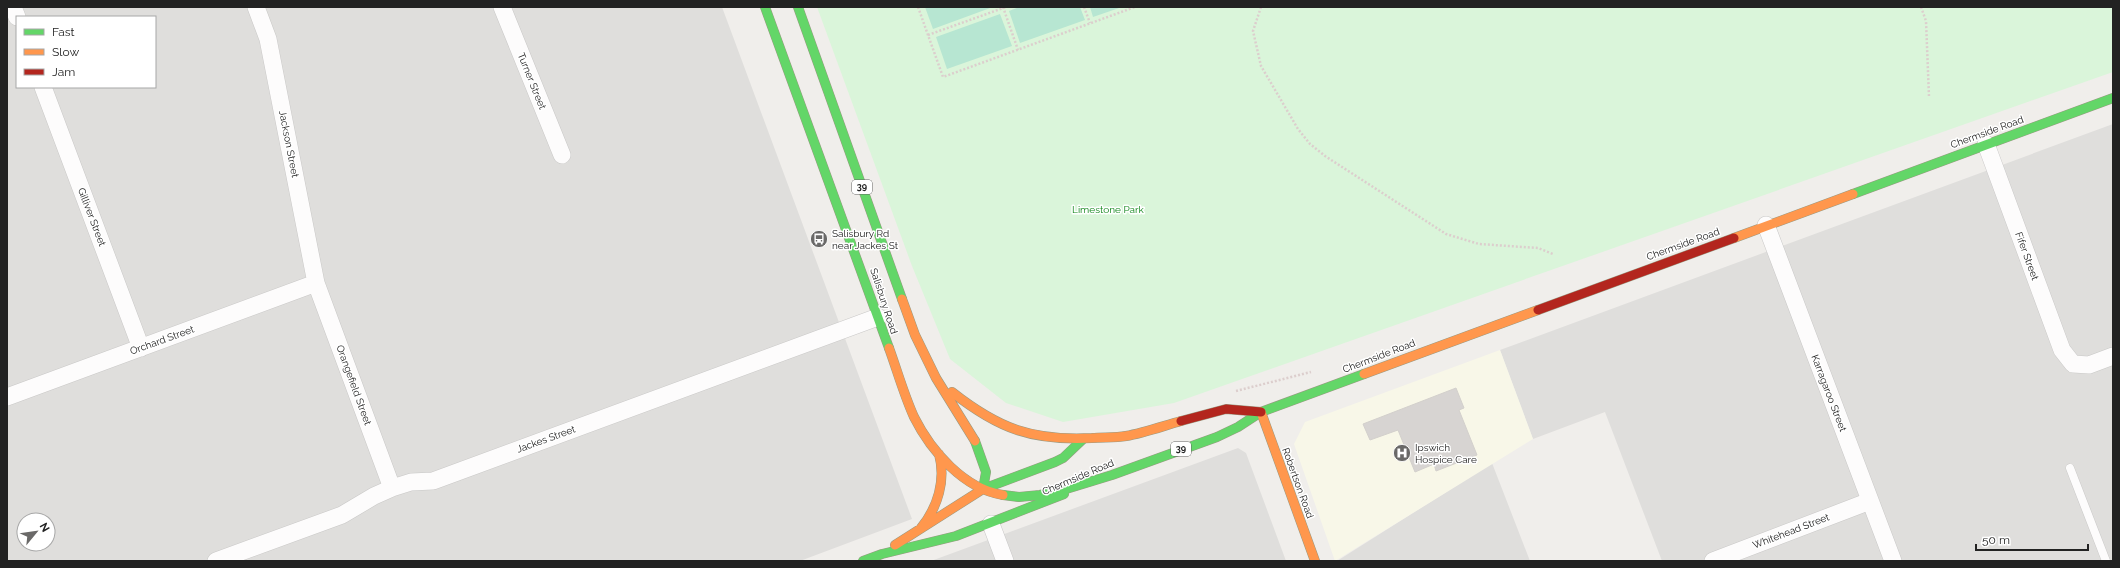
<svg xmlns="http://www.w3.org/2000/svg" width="2120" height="568" font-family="Raleway,sans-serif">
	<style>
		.residential { fill: #dfdedc; fill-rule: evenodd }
		.education { fill: #f8f7e8 }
		.park { fill: #daf5da }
		.pitch { fill: #b7e6d2 }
		.building { fill: #d7d4d2; stroke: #d3d0cc }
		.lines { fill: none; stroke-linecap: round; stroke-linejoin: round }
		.lane-casing { stroke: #c9c8c7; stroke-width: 9 }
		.street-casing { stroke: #c9c8c7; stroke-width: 18 }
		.fast-casing { stroke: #999a82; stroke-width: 10 }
		.slow-casing { stroke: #999a82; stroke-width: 10 }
		.jam-casing { stroke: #999a82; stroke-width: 10 }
		.path { stroke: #dccecd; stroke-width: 2.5; stroke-dasharray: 2 2; stroke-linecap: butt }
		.lane { stroke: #fdfcfc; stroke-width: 8 }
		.street { stroke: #fdfcfc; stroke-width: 17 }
		.fast { stroke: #63d668; stroke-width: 9 }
		.slow { stroke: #ff974d; stroke-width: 9 }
		.jam { stroke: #b3261e; stroke-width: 9 }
		.labels { text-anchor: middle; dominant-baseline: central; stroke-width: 3; stroke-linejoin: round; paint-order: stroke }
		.shield { fill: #fff; stroke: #646464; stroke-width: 1 }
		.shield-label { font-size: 9px; font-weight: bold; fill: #222 }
		.street-label { font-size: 10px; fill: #222; stroke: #fff }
		.park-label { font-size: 10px; fill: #0c8416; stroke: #fff }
		.poi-label { font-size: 10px; fill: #222; stroke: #fff; text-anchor: start }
	</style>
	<rect width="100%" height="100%" fill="#f0eeeb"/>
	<path class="residential" d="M7,7H722L912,519L800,561H7ZM17,17H155V87H17ZM24,520H48V544H24Z
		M2113,124V561H1662L1605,412L1533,439L1500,350Z
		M1238,448L1246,453L1286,561H931Z
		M1492,463L1530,561H1337Z"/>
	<path class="education" d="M1500,350L1533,439L1335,561L1294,444L1305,422Z"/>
	<path class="park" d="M817,7H2113V72L1174,403L1063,422L1006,403L950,359L912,266Z"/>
	<path class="pitch" d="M925,7H993L933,29Z
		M1019,7H1080L1085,20L1020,43L1009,11Z
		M1090,7H1122L1093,17Z
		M1000,14L1012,46L947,69L936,37Z"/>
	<path class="building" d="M1456,388L1464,408L1459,410L1477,455L1436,471L1434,464L1415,472L1398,430L1370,440L1363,424Z"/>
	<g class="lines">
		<defs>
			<path id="lane" d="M2070,468L2106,561"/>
			<path id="street" d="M13,7L17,17
				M256,7L268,39L316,283L392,488
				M502,7L562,155
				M43,87L141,348
				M1986,144L2062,350L2073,364L2089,365L2113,356
				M1766,225L1893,561
				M7,397L316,283
				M991,524L1005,561
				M216,561L342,515L374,496L392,488L411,482L433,481L878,317
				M1713,561L1870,501"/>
			<path id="fast" d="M765,7L889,348
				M798,7L902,299
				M1853,194L2113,98
				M975,441L986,472L983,489
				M983,489L1055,462L1063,458L1083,439
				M1003,495L1019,497L1040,495L1063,490L1112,475L1217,437L1238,427L1261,412L1364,374
				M863,561L882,554L956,536L1064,494"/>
			<path id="slow" d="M1734,238L1853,194
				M902,299L915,335L936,378L975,441
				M889,348C897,370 904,395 914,417C931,451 964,489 1003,495
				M1364,374L1538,310
				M952,392C999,429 1032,441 1092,438C1103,437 1115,438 1126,436C1144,433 1163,426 1181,421
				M1261,412L1315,561
				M921,528C938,507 946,480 939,454
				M895,545L983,489"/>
			<path id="jam" d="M1538,310L1734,238
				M1181,421L1226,409L1261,412"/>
		</defs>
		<use href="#lane" class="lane-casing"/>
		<use href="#street" class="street-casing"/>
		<use href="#fast" class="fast-casing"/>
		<use href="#slow" class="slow-casing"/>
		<use href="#jam" class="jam-casing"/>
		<path class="path" d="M918,7L943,77L1135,7
			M1003,7L1018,50
			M1084,7L1090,23
			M1261,7L1253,31L1261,66L1298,129L1310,144L1325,156L1446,234L1479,244L1538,248L1553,254
			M1921,7L1926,21L1929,97
			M928,35L1006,7
			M1236,391L1311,372"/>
		<use href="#lane" class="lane"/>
		<use href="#street" class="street"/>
		<use href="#fast" class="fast"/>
		<use href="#slow" class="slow"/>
		<use href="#jam" class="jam"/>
	</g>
	<defs>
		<symbol id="bus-disc" viewBox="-11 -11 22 22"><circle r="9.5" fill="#6a6968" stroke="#fff"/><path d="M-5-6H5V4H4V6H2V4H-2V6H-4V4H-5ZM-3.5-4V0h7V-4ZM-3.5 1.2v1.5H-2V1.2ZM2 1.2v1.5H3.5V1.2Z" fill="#fff"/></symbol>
		<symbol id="hospital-disc" viewBox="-11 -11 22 22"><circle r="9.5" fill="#6a6968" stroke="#fff"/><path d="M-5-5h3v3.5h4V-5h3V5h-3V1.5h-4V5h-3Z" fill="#fff"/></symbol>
	</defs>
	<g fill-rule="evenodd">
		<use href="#bus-disc" x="809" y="229" width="20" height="20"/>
		<use href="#hospital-disc" x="1392" y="443" width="20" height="20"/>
	</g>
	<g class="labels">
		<g class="shield">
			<rect x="852" y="180" width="20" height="14" rx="3"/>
			<rect x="1171" y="442" width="20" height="14" rx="3"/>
		</g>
		<g class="shield-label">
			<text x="862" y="187">39</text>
			<text x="1181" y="449">39</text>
		</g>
		<g class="street-label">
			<text transform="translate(532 81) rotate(68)">Turner Street</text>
			<text transform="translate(1987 132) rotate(-20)">Chermside Road</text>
			<text transform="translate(289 144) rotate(79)">Jackson Street</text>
			<text transform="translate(92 217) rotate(69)">Gilliver Street</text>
			<text transform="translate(1683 244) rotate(-20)">Chermside Road</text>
			<text transform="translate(2027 256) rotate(70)">Fifer Street</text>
			<text transform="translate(884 301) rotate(72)">Salisbury Road</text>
			<text transform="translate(162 340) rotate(-20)">Orchard Street</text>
			<text transform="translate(1379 356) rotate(-21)">Chermside Road</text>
			<text transform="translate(354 385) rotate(70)">Orangefield Street</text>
			<text transform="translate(1829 393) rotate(69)">Karragaroo Street</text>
			<text transform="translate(546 439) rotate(-20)">Jackes Street</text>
			<text transform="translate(1078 477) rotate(-23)">Chermside Road</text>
			<text transform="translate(1298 483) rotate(70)">Robertson Road</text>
			<text transform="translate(1791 531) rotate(-21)">Whitehead Street</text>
		</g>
		<g class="park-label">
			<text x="1108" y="209">Limestone Park</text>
		</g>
		<g class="poi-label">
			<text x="832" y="233">Salisbury Rd<tspan x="832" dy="12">near Jackes St</tspan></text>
			<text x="1415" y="447">Ipswich<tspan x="1415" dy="12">Hospice Care</tspan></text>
		</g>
	</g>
	<rect width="2120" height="568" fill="none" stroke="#222222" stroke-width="16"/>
	<rect x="16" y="16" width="140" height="72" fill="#ffffff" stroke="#a7a7a7"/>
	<rect x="24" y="29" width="20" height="6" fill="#63d668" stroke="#a7a7a7"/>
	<text x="52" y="36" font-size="12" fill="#222222">Fast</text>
	<rect x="24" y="49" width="20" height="6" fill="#ff974d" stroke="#a7a7a7"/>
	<text x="52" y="56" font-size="12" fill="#222222">Slow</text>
	<rect x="24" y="69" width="20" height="6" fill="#b3261e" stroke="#a7a7a7"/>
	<text x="52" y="76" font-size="12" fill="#222222">Jam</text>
	<g transform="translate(36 532) rotate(61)"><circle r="19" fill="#ffffff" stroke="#a7a7a7"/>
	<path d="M0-3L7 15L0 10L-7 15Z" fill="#6a6968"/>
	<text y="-6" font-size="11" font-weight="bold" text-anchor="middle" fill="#222222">N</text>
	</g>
	<path d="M1976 544v6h112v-6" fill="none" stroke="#222222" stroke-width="2"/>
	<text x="1982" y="544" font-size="12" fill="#222222" stroke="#ffffff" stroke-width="3" paint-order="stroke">50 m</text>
</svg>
